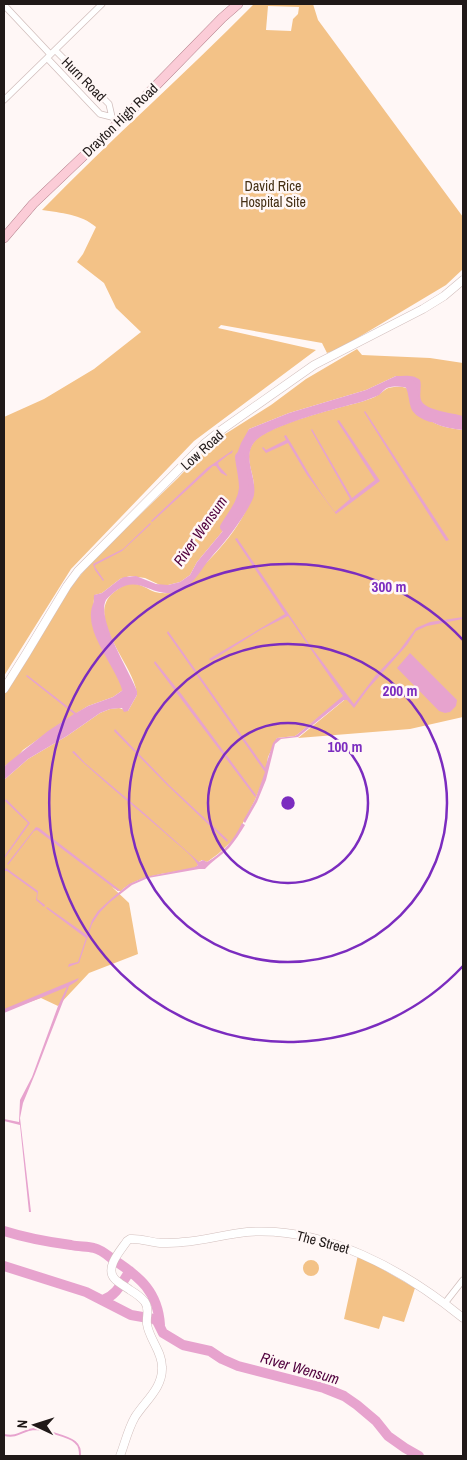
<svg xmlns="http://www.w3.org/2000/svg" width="467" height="1460" font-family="'Archivo Narrow',sans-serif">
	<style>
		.green { fill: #f3c287; fill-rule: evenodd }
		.water { fill: #e7a3ce }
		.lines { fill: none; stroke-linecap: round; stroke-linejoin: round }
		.stream { stroke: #e7a3ce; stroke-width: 2 }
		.river { stroke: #e7a3ce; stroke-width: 10 }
		.street-casing { stroke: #d2bfbd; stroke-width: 7 }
		.secondary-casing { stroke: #d2bfbd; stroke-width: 9 }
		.primary-casing { stroke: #ac7783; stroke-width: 10 }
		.street { stroke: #fff; stroke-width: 5.5 }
		.secondary { stroke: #fff; stroke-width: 8 }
		.primary { stroke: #fbccd7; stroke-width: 9 }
		.ring { fill: none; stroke: #7b2cbf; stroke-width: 2.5 }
		.labels { text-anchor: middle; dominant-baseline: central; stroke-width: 5; stroke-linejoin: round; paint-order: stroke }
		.street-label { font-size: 14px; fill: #201918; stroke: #fff7f6 }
		.park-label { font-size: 14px; fill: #453015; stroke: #fff7f6 }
		.water-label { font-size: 15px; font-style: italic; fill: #51013e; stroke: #fff7f6 }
		.centre { fill: #7b2cbf; stroke: #fff7f6; stroke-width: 2.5 }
		.ring-label { font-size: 15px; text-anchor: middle; font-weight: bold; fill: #7b2cbf; stroke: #fff7f6; stroke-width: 5; stroke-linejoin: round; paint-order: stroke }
	</style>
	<rect width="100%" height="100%" fill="#fff7f6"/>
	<path class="green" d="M254,4H313L318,20L463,217V269L446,285L339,349L327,353L322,343L221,325L218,328L316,350L194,441L71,569L4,676V417L44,399L94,369L141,332L116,308L104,283L77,262L83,254L96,227C81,214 61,213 42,210C111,139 185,74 254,4ZM268,6L299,7L298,14L293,19L291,31L266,30Z
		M357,349L362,355L430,358L463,363V424L422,414C434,426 447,428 463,430V617H462L463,618V717L410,729L298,738L348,697L346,695L298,734L295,736L277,738L268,757L265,775L255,800L235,838L218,854L207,862L202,860L199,862L197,867C173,874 139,873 121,891H118L112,887L129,903L138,954L89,973L58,1006L41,998L4,1011V780L28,759L67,736L100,713L110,709L119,708L128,711L137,695C136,667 84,618 113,593C118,589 124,584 130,584C139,582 147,589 155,592C163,594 170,593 178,592C206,562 241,533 253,493C258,477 241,458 254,442C268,424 340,408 364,401C368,399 374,398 378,395C385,391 384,388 394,387C403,386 409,387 413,395L414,392L396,376L366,390L289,413L249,429L238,461L246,480V493L222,532L197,562L190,575L180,582L168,585H160L145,578L130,576L120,579L102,593L95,595C88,613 113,656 122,674L124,683L123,690L113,697L88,706L61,723L23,750L18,756L4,767V694L67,591L95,558L178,478L211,443L271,405L306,379Z
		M358,1255L415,1288L404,1322L383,1316L379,1329L344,1319Z
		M303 1268a8 8 0 1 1 16 0a8 8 0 1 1-16 0Z"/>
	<path class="water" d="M396,376C404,376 413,374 420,380C422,386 419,394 421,400C425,411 454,413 463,416V430C445,428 427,424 417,408C413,402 414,395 409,389C403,386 394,386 387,388C383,390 382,393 379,395C375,397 369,399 364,401C341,408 265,425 253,444C243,459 257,478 254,495C252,505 233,532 226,540C221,547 214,553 209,560C200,571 192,587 178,592C152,599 140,574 117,590C113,593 109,596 106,600C96,619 130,672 137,691V695L128,711L124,712L122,708L110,709L100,713L67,736L28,759L4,780V767L8,763L48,731L74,714L26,676L27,675L76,713L88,706L113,697L123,690C128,673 108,652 102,637C96,625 93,608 94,595L102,593L120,579L124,577L136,576L156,584L168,585L180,582L190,575L197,562L222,532L246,493V480L238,461L237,454L241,443L249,429L289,413L366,390Z
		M365,411L449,540L446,541C418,498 391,455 364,412Z
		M339,420L380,481L336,514L307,475L288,443L266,453L262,448L263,447L266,450L286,440L284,436L286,435C302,461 316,488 335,512L350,499L311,430L312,429L352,498L375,480L337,421Z
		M233,450L232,453L228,455L218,463L219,466L227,475V476L221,473L216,466H213L152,522L151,521L207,468Z
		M150,523L151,524L122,551L95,565V567L104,580L103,581L95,570L93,564L123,549Z
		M237,538L309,644L354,704L376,675L399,651L416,628L430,622L463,617V619L427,626L416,631L407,645L368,689L354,708L347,700H344L298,737L281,739L275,744L266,780L257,802L245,823L243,821L255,800L265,772L167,633L168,631L265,768L273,743L277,738L295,736L298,734L343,696L288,616L262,629L211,661L209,659L285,614L235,539Z
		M410,653L457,700L456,706L450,712L445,713L439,711L397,668Z
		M155,661L182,695L256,795L255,797L154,663Z
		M115,729L169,785L228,840L227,842L167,785L114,731Z
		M74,751L85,763L144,813L199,862L203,860L207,862C223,853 234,840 242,823L245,825C240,833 235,841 229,848C221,856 212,861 205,869H199L148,878L132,885L110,902L100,912L92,924L79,963L68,967L69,964L78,962L86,938L46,908L47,907L87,935L92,920L98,911L112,898L129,884L145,877L195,867L198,865C191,853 175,843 165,833C134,806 101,780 72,752Z
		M6,799L30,823L4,859V857L28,823L5,801Z
		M36,827L39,828L120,890L118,891L37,830L34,831L8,865L7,864Z
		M6,868L38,891L37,899L45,905L44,907L36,900L37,893L36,892L7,871H4Z
		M79,978L77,981L69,986L48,1040L35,1074L23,1103L20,1118L31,1212H29L20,1125L4,1121V1119L19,1122L20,1100L32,1077L58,1006L67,987L4,1013V1009Z"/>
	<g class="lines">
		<path class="stream" d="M4,1435C19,1438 22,1430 34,1429C41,1429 70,1437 75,1442C80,1446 80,1451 80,1456"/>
		<path class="river" d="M410,384C418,401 408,409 431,417
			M225,527C232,515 243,503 244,488C244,477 241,467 240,457
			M99,603C85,628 121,664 127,689
			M4,1231C26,1238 48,1242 71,1245C79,1247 87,1246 94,1248C102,1250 107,1255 114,1260C140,1277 158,1292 160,1325
			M4,1266L86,1292L131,1315L154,1319L157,1321L163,1333L183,1345L210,1351L222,1359L238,1366L324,1388L344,1396L357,1405L376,1421L388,1436L405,1448L419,1456
			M103,1300C117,1295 122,1282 130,1271"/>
		<defs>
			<path id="street" d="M4,5L50,54
				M55,50L102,4
				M4,100L47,58
				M112,117L100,114L47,58L55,50L109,104L112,117L118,123
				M445,1303L463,1280"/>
			<path id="secondary" d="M4,689L26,654L67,586L78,571L205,443L220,431L314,365L423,309L444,296L463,280
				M120,1456C125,1443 128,1429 135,1417C145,1401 163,1388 162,1367C162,1351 149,1339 147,1324C146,1315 150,1310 145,1302C141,1297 135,1293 130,1290C125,1286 118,1283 114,1278C105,1267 121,1250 127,1241L130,1239C140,1238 150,1242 160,1243C168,1243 176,1243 183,1242C204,1241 225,1234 247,1232C325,1226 404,1270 463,1318"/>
			<path id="primary" d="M4,238L33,204L134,108L222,18L238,4"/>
		</defs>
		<use href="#street" class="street-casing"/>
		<use href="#secondary" class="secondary-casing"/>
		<use href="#primary" class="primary-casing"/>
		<use href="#street" class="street"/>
		<use href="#secondary" class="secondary"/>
		<use href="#primary" class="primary"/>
	</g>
	<g class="ring">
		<circle cx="288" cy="803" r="80"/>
		<circle cx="288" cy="803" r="159"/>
		<path d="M463 966A239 239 0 1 1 463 640"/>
	</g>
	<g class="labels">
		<g class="street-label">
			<text transform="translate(84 79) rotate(45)">Hurn Road</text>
			<text transform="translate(120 120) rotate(-44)">Drayton High Road</text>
			<text transform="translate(202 450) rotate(-42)">Low Road</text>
			<text transform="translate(323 1242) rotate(15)">The Street</text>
		</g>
		<g class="park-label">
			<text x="273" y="186">David Rice<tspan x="273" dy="16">Hospital Site</tspan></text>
		</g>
		<g class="water-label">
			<text transform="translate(200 531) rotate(-55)">River Wensum</text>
			<text transform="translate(300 1368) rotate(16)">River Wensum</text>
		</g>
	</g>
	<circle cx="288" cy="803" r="8" class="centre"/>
	<g class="ring-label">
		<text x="389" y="592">300 m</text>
		<text x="400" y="696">200 m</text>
		<text x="345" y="752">100 m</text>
	</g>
	<rect width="467" height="1460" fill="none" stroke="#201918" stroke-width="10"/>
	<g transform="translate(35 1425) rotate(274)" stroke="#fff7f6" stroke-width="4" paint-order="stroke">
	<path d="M0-4L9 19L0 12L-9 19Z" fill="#201918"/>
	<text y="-8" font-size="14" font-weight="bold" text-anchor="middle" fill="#201918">N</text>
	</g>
</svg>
